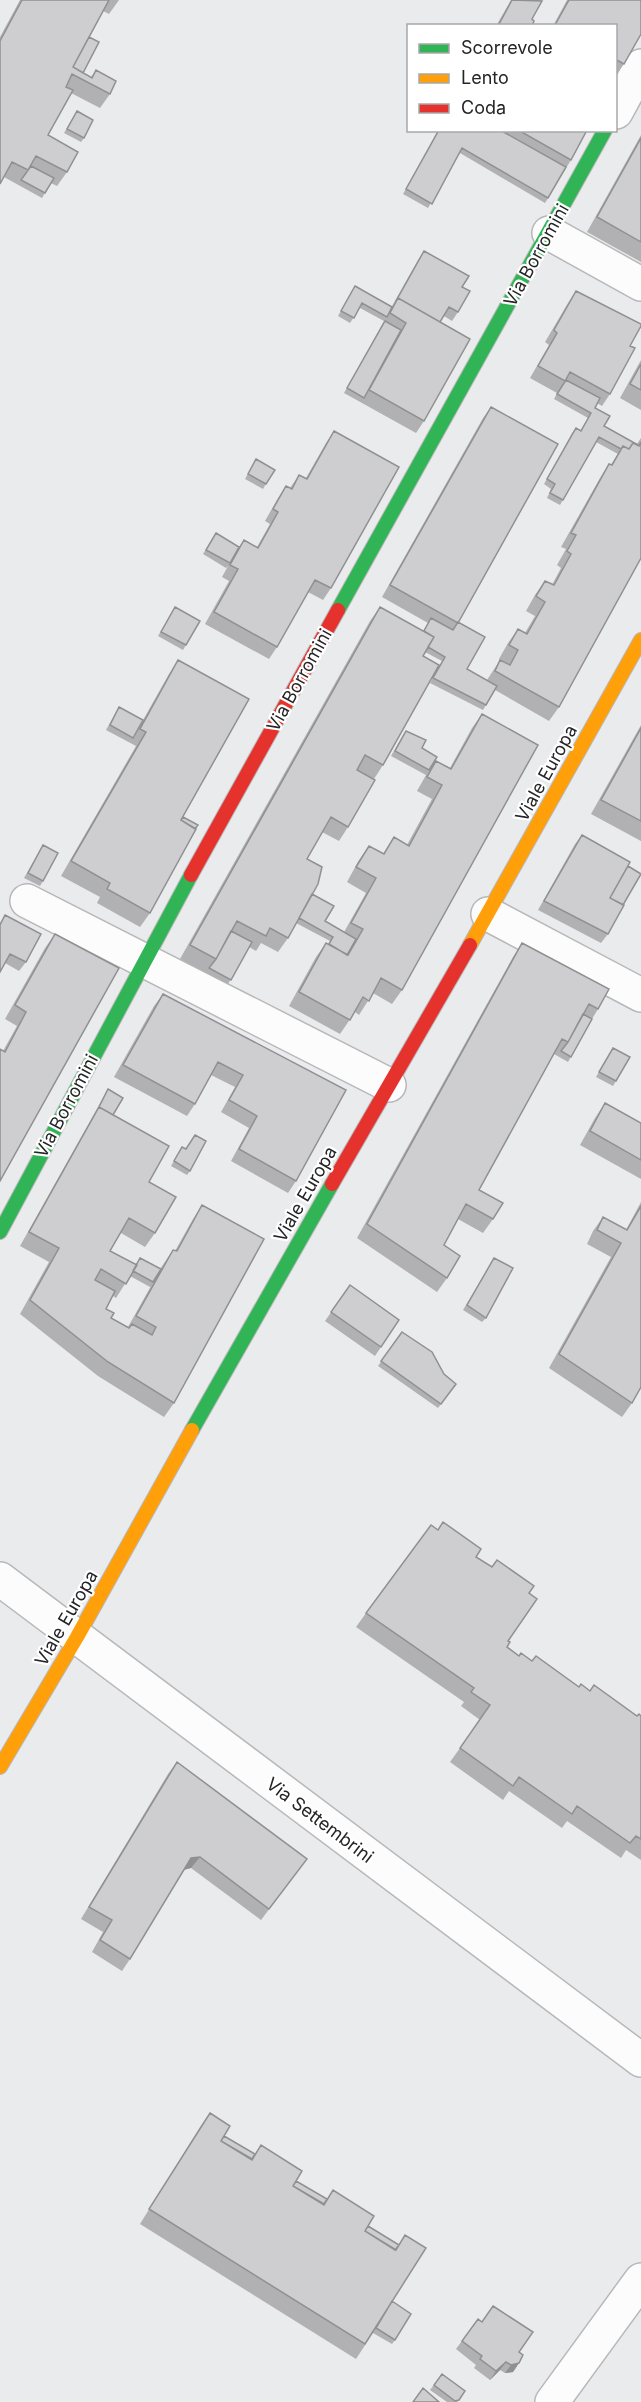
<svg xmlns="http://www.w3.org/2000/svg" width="641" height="2402" font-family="Inter,sans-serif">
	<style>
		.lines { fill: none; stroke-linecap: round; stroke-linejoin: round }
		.street-casing { stroke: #b8b8ba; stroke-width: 36 }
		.fast-casing { stroke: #b8b8ba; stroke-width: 16 }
		.slow-casing { stroke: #b8b8ba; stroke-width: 16 }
		.jam-casing { stroke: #b8b8ba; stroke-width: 16 }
		.street { stroke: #fcfcfc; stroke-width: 33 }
		.fast { stroke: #30b455; stroke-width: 14 }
		.slow { stroke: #ff9f0a; stroke-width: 14 }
		.jam { stroke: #e5322d; stroke-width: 14 }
		.wall { fill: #b1b1b3; fill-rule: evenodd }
		.shaded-wall { fill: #909092 }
		.building { fill: #ceced0; stroke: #909092; stroke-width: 1.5 }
		.labels { text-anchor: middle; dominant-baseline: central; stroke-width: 4.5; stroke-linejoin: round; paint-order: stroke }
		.street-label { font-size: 18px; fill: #252527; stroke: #fff }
	</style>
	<rect width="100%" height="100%" fill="#eaebed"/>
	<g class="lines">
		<defs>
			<path id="street" d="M616,112L641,66
				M549,233L641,284
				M27,901L389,1085
				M488,914L641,995
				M0,1579L641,2060
				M552,2402L641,2280"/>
			<path id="fast" d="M338,610L605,130
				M0,1232L191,875
				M192,1430L332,1184"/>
			<path id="slow" d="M470,945L641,640
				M0,1767L77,1637L192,1430"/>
			<path id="jam" d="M191,875L338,610
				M332,1184L470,945"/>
		</defs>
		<use href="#street" class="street-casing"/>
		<use href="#fast" class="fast-casing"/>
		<use href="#slow" class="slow-casing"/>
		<use href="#jam" class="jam-casing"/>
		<use href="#street" class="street"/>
		<use href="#fast" class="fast"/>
		<use href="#slow" class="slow"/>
		<use href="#jam" class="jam"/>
	</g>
	<path class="wall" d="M20,0H119L109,14L103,11L89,37L83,73L91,77L96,70L110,94L100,108L71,93L48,135L67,172L57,186L51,183L42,198L4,177L0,184V37Z
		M511,0H541L532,19V26H496Z
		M567,0H641L624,64L615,76V26H553Z
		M77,111L84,138L81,142L64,133Z
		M438,130H587L571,160L545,203L460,153L428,208L403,194Z
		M641,135V262L587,232Z
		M424,251L462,287L458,312L452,321L444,316L440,322L424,421L416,433L344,393L384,321L360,308L350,323L338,316L355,286L392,306L418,260Z
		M576,291L630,346L610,394L602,406L597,403L595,408L604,426L637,444L641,438V558L559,707L549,721L495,690L483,710L430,683L442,661L425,652L383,765L374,779L348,827L339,841L322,832L307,859L312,894L325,921L344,932L366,893L347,882L359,860L369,846L383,854L394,837L407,845L432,799L417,791L426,775L391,756L403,735L406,731L422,748L429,770L436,761L450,768L472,728L482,714L402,990L392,1004L373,993L359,1015L355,1012L340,1034L289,1006L316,957L326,943L328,944L330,941L296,923L288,938L278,952L261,943L256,951L249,947L228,984L180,959L370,621L380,607L423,631L428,623L382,597L483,418L491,407L458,622L467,669L487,680L500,660L508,664L499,659L508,643L518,629L525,633L535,616L526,611L535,595L545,581L552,585L561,568L557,565L566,549L561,547L600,478L609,464L611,465L618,454L596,442L560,505L547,498L551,489L544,484L572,433L576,428L580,431L588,418L554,399L557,393L530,378L549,345L545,342L568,303Z
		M641,360V410L620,398Z
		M334,431L331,588L323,600L308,592L277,647L269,659L205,624L229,581L222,577L228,566L226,568L203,554L216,533L239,547L244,540L257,547L270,524L265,521L278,498L286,486L290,488L299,475L306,478L326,443Z
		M256,459L266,484L263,489L245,479Z
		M175,607L186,645L183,650L158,636Z
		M178,660L183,817L150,913L140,927L97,903L100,897L61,876L136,746L106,730L116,712L119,707L143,720L169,674Z
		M641,725V841L591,814Z
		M582,835L628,866L608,934L601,943L538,910L575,844Z
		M43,845V881L40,886L24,878Z
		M5,915L26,962L19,971L5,963L0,972V923Z
		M55,934L0,1181L3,1051L17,1026L5,1019L45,948Z
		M522,943L598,1009L592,1019L568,1062L554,1054L479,1190L493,1219L483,1233L458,1219L444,1245L447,1278L437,1292L357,1238L513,957Z
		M163,994L346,1090L296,1181L288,1193L231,1161L249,1128L221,1112L235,1087L211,1075L195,1104L187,1116L114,1077L154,1006Z
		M613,1048L616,1081L613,1086L596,1077Z
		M108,1089L113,1115L149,1182L155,1233L145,1247L121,1233L110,1251L136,1264L160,1269L173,1250L175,1251L193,1219L202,1205L174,1403L164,1417L98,1376L20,1314L49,1262L20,1246ZM130,1276L150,1287L151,1286L128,1327L111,1318L106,1309L113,1296L116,1298Z
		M605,1103L641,1123V1179L580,1145L595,1118Z
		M195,1135L190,1171L187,1175L171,1166L182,1147L186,1149Z
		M641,1202V1387L632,1403L622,1417L549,1368L611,1257L587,1244L593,1231L603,1217L626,1230Z
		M494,1258L486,1318L482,1322L463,1310Z
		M350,1285L399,1320L375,1356L325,1321Z
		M402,1332L444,1374L456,1384L438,1408L378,1366Z
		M476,1557L529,1593L508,1641L507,1647L519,1656L532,1661L579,1687L590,1691L637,1716H641V1860L626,1850L621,1858L567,1821L562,1828L509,1791L503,1800L450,1762L480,1720L461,1706L464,1702L356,1627L366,1613Z
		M177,1762L307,1859L261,1920L191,1868L184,1870L130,1959L122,1971L92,1952L103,1932L81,1919L168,1774Z
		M210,2113L224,2136L255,2154L261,2145L296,2181L327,2199L333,2190L368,2226L399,2245L405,2235L392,2301L395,2340L392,2344L373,2333L356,2359L140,2224L200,2127Z
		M478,2319L519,2352V2363L513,2372L505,2373L500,2370L490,2380L474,2368L476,2365L456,2349Z
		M442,2374L465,2391L457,2402H447L430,2390Z"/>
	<path class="shaded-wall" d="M200,1857L191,1868L183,1870L191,1858Z
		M506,2362L500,2370L490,2380L496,2371Z
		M519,2363L513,2372L505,2373L511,2365Z"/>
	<path class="building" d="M22,0H109L73,67L92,78L96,70L116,81L110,94L72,74L66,87L73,90L48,135L78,152L67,172L36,156L28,170L12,162L0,184V41Z
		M512,0L542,1L532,19L534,21L532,26H498Z
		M569,0H641V34L624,64L615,59V26L555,25Z
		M89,37L99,42L83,73L73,67Z
		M77,111L93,120L84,138L67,129Z
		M439,130H500L566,167L548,198L462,148L432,204L406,189Z
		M518,130H587L571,160Z
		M641,138V242L597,217Z
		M31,166L54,178L45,193L21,180Z
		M424,251L469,276L462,287L470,291L458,312L449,307L440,322L398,298L396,301Z
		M355,286L392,307L387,317L362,303L354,318L341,311Z
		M576,291L641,324V326L630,346L635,348L610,394L570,372L565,381L538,366L557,333L554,330Z
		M398,298L470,339L424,421L369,390L406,323L390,313Z
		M385,321L401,330L364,398L347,388Z
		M641,364V390L630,384Z
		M566,380L600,398L595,408L610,416L604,426L638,445L633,443L629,449L623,446L621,449L599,437L563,500L550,493L555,484L547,479L576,428L581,431L591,413L557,394Z
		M491,407L558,444L458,623L390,585Z
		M334,431L399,467L331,588L315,580L277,647L214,612L238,569L230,565L244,540L258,548L278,512L273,509L286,486L292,489L299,475L307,479Z
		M641,442V558L559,707L495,671L500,660L510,665L518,650L509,645L518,629L527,634L545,602L536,596L545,581L554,585L571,554L567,551L576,535L571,533L609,464L612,465L623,446L629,449L633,443L639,446Z
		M256,459L275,470L266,484L248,474Z
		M216,533L239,547L230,563L206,550Z
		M175,607L200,621L186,645L161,632Z
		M380,607L434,637L423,656L439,665L383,765L365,755L357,770L375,780L348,827L331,817L307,859L322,867L318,884L288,938L270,928L266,936L237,921L216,959L190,945Z
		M431,618L453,630L458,622L485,637L467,669L497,686L486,705L433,678L445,657L428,647L434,637L424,631Z
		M178,660L249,699L181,820L196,829L150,913L107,889L110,883L71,861L146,732L140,729Z
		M119,707L143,720L133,738L110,725Z
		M482,714L538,745L402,990L381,978L369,1001L363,997L350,1020L299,992L326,943L348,955L363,929L351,923L376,878L356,867L369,846L384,854L394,837L409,846L442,785L427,777L436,761L451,769Z
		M641,728V821L601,800Z
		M406,731L426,740L422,748L437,757L429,770L395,751Z
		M183,817L198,825L195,829L181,820Z
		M582,835L630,862L610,898L624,905L608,934L544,901Z
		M43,845L58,853L43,881L28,873Z
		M628,866L641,874L623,905L610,898Z
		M312,894L334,906L325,921L356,939L347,955L329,944L333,937L299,918Z
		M5,915L41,934L26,962L10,954L0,972V925Z
		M231,931L252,942L231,980L209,968L216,959Z
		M55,934L119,968L0,1181V1049L5,1052L26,1012L15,1005Z
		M522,943L609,989L598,1009L589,1004L568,1042L562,1039L479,1190L503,1203L493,1219L466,1204L444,1245L460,1256L447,1278L367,1224Z
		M163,994L346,1090L296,1181L239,1149L257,1116L229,1100L243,1075L218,1062L195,1104L123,1065Z
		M583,1014L592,1019L571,1057L561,1051L568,1042Z
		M613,1048L630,1057L616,1081L599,1072Z
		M108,1089L123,1098L113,1115L99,1107Z
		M605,1103L641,1123V1160L590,1131Z
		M99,1107L169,1146L149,1182L176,1197L155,1233L129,1218L110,1251L137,1265L126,1284L101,1269L95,1280L115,1291L106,1309L114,1313L111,1318L129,1328L132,1324L152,1335L156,1327L136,1316L173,1250L177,1251L202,1205L264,1239L174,1403L108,1362L30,1300L59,1248L29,1232Z
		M195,1135L206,1141L190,1171L174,1161L182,1147L186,1149Z
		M641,1206V1387L632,1403L559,1354L621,1243L597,1230L603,1217L627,1230Z
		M140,1258L161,1269L153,1282L133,1271Z
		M494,1258L513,1268L486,1318L467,1305Z
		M350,1285L399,1320L381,1347L331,1312Z
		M402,1332L432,1352L444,1374L456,1384L441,1404L381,1361Z
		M443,1522L481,1549L476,1557L492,1567L497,1560L534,1586L529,1593L537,1599L508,1641L510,1642L507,1647L519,1656L521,1653L532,1661L536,1656L579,1687L581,1684L590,1691L594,1685L637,1716L639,1714L641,1716V1839L636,1836L630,1843L577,1806L572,1814L519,1777L513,1786L460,1748L490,1705L471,1692L474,1688L366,1613L431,1525L438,1530Z
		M177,1762L307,1859L269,1909L200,1857L191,1858L130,1959L100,1940L112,1920L89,1907Z
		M210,2113L230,2126L221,2141L252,2160L261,2145L302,2171L293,2186L324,2205L333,2190L374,2216L365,2231L396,2250L405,2235L426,2248L365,2344L149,2209Z
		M224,2136L255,2154L252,2159L221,2141Z
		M296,2181L327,2199L324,2204L293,2186Z
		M368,2226L399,2245L395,2250L365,2231Z
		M392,2301L411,2314L395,2340L376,2328Z
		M493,2306L533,2332L519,2352L523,2355L519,2363L511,2365L506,2362L496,2371L480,2359L482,2356L462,2341L478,2319L482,2322Z
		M442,2374L465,2391L459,2400L455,2401L434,2385Z
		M423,2388L439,2402H413Z"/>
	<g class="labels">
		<g class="street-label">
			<text transform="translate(536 255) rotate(-61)">Via Borromini</text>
			<text transform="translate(299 680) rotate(-61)">Via Borromini</text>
			<text transform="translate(546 773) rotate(-61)">Viale Europa</text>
			<text transform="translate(66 1106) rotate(-62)">Via Borromini</text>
			<text transform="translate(305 1194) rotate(-60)">Viale Europa</text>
			<text transform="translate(66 1618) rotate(-60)">Viale Europa</text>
			<text transform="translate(320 1820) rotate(37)">Via Settembrini</text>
		</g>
	</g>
	<rect x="407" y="24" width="210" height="108" fill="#ffffff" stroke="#a8a8a9" stroke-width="1.5"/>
	<rect x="419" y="44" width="30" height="9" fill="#30b455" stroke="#a8a8a9" stroke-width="1.5"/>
	<text x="461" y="54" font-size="18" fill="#252527">Scorrevole</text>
	<rect x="419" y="74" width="30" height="9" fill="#ff9f0a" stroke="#a8a8a9" stroke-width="1.5"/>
	<text x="461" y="84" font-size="18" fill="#252527">Lento</text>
	<rect x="419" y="104" width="30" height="9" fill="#e5322d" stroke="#a8a8a9" stroke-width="1.5"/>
	<text x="461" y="114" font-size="18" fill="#252527">Coda</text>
</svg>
